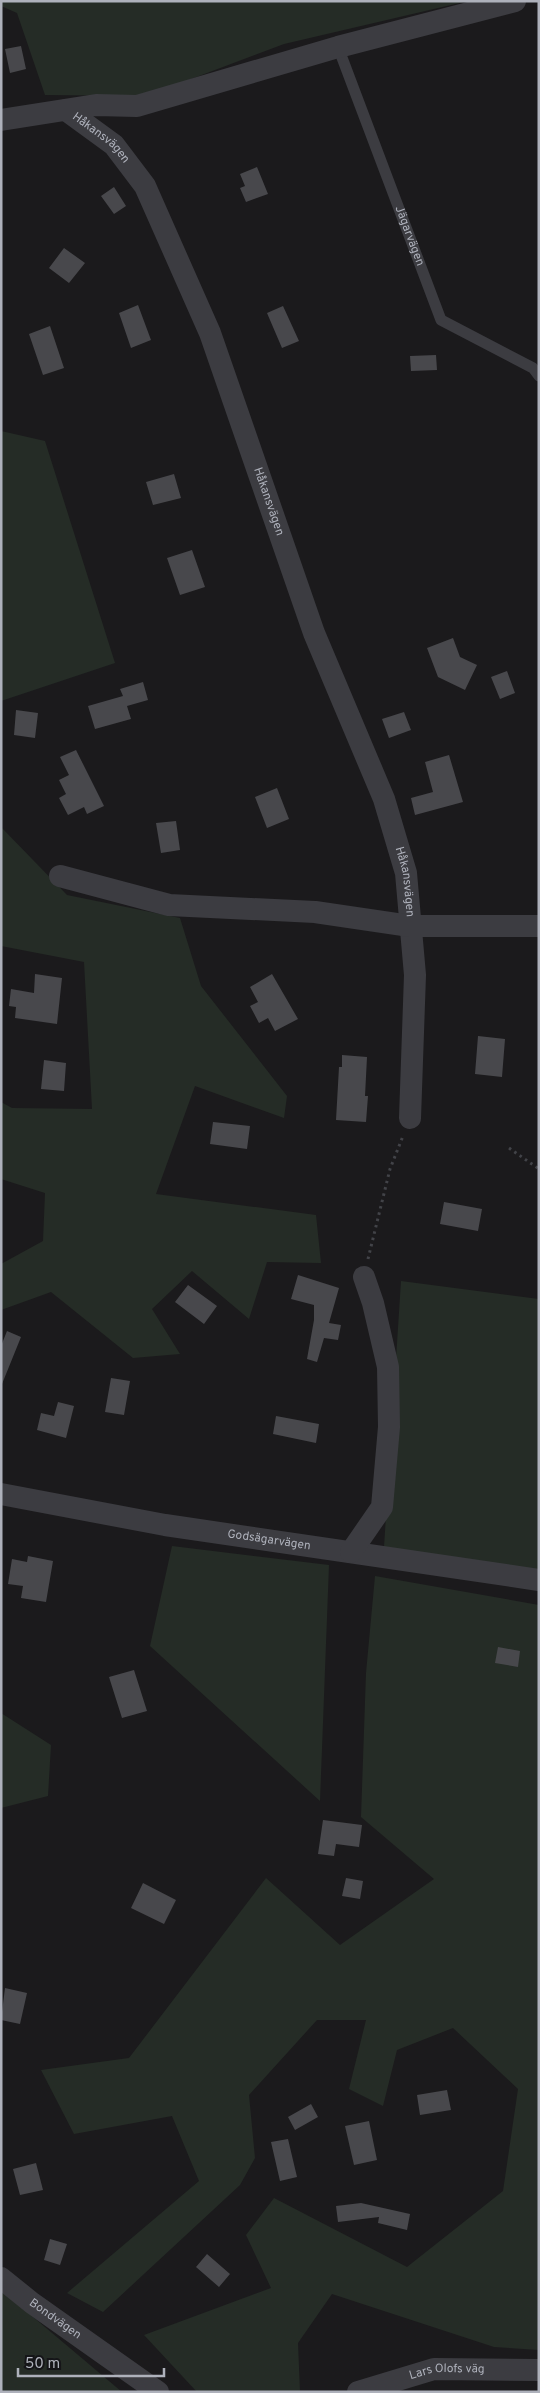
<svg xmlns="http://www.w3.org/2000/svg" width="540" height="2393" font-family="Overpass,sans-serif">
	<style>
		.green { fill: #252c26 }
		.building { fill: #48484c }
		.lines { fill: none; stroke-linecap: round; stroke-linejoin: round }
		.path { stroke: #424348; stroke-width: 3; stroke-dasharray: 2.5 4; stroke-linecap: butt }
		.lane { stroke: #3c3c41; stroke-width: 11 }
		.street { stroke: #3c3c41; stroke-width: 22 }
		.labels { text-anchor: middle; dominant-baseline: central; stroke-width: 5; stroke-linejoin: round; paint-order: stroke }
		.street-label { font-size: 12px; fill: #aeb1bb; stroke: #151518 }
	</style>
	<rect width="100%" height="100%" fill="#1b1a1c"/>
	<path class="green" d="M1,1H468L284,44L146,96L45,95L17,13L1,6Z
		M1,431L45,441L115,663L1,701Z
		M1,827L67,895L180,918L201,986L287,1096L284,1118L195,1086L156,1194L316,1215L321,1263L267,1262L249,1319L192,1271L152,1309L180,1354L133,1358L51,1292L1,1310V1264L43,1241L45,1193L1,1179V1102L12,1108L92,1109L84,962L1,946Z
		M401,1281L539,1299V1572L384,1547Z
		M172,1546L329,1565L320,1801L150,1646Z
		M375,1576L539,1605V2350L494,2347L332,2294L298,2343L300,2392H197L144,2335L271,2288L246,2235L274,2198L407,2267L503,2191L518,2089L453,2028L397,2050L383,2106L349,2089L366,2020H317L249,2095L255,2158L240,2185L103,2312L67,2293L199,2181L172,2116L74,2134L41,2070L129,2058L266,1878L340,1945L434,1879L361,1817L366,1673Z
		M1,1713L51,1745L48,1796L1,1808Z
		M1,2290L122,2392H1Z"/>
	<path class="building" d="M21,46L26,69L10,73L5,49Z
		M257,167L268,194L246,202L240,188L245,186L240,174Z
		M114,187L126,206L114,214L101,196Z
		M64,248L85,263L69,283L49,268Z
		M138,305L151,340L131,348L119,313Z
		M283,306L299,341L282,348L267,313Z
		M50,326L64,368L43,375L29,334Z
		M436,355L437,370L411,371L410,356Z
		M174,474L181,498L153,505L146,482Z
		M192,550L205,587L180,595L167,558Z
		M453,638L460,657L477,665L465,690L438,677L427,648Z
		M507,671L515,693L500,699L491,677Z
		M143,682L148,700L127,706L131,719L95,729L88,706L123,696L120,689Z
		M16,710L38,713L35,738L14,735Z
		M404,712L411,730L389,738L382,719Z
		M76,750L104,806L87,814L84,807L68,815L59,798L66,794L59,780L69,775L60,757Z
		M449,755L463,802L415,815L411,798L433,792L425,762Z
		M277,788L289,819L267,828L255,797Z
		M176,821L180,850L161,853L156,823Z
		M35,974L62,978L57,1024L15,1018L16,1007L9,1006L11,989L34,993Z
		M272,974L298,1019L275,1031L268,1018L259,1023L250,1006L258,1002L250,987Z
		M478,1036L505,1039L502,1077L475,1074Z
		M342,1055L367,1057L365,1096H368L366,1122L336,1120L339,1067H342Z
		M44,1060L66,1063L64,1091L41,1089Z
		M213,1122L250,1126L247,1149L210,1144Z
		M444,1202L482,1209L478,1231L440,1224Z
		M298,1275L339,1288L329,1323L341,1325L338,1340L324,1338L317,1362L307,1359L314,1320V1305L291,1299Z
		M188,1285L217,1306L204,1324L175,1302Z
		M7,1331L21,1337L2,1384L1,1346Z
		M111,1378L130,1381L124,1415L105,1412Z
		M58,1402L74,1406L66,1438L37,1430L41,1413L54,1416Z
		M276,1416L319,1424L316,1443L273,1434Z
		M28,1556L53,1561L46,1602L21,1598L23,1586L8,1584L12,1559L27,1562Z
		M498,1647L520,1651L518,1667L495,1663Z
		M134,1670L147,1711L122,1718L109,1677Z
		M323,1820L362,1825L359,1847L336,1844L334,1856L318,1854Z
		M346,1878L363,1881L360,1899L342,1896Z
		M143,1883L176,1900L164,1924L131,1908Z
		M5,1988L27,1993L20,2024L1,2020Z
		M447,2090L451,2110L420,2115L417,2095Z
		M311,2104L318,2117L295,2130L288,2117Z
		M369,2121L377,2160L354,2165L345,2126Z
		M288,2139L297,2177L280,2181L271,2142Z
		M36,2163L43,2190L20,2195L13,2169Z
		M361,2203L410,2214L407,2230L378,2223L379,2217L338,2222L336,2206Z
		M50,2239L67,2244L60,2265L44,2260Z
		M207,2254L230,2274L219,2287L196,2267Z"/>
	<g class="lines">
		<path class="path" d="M509,1148L539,1169
			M368,1259L390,1169L403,1136"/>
		<path class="lane" id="s1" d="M338,47L441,320L533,368L539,376"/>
		<g class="street">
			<path id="s2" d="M66,110L114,145L145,186L210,333L314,633L384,799L406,873L415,975L410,1118"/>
			<path d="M1,120L96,105L137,106L338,47L515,1"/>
			<path d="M60,876L169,905L315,912L410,926H539"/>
			<path id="s3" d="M1,1494L165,1525L539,1580"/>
			<path d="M351,1552L382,1507L389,1427L388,1367L373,1303L364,1277"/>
			<path id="s4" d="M1,2278L32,2303L158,2392"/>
			<path id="s5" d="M358,2392L434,2369L539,2370"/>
		</g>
	</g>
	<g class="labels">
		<g class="street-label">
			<text stroke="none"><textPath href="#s2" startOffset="45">Håkansvägen</textPath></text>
			<text stroke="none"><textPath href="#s1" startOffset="202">Jägarvägen</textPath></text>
			<text stroke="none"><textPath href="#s2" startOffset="450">Håkansvägen</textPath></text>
			<text stroke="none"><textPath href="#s2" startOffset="855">Håkansvägen</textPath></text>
			<text stroke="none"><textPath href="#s3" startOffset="272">Godsägarvägen</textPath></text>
			<text stroke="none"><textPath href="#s4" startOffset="68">Bondvägen</textPath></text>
			<text stroke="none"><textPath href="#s5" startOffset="92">Lars Olofs väg</textPath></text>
		</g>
	</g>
	<rect width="540" height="2393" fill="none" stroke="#aeb1bb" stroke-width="5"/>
	<path d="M18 2368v8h146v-8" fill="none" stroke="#aeb1bb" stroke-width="2.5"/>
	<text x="25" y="2368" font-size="15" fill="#aeb1bb" stroke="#151518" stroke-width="4" paint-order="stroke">50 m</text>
</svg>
